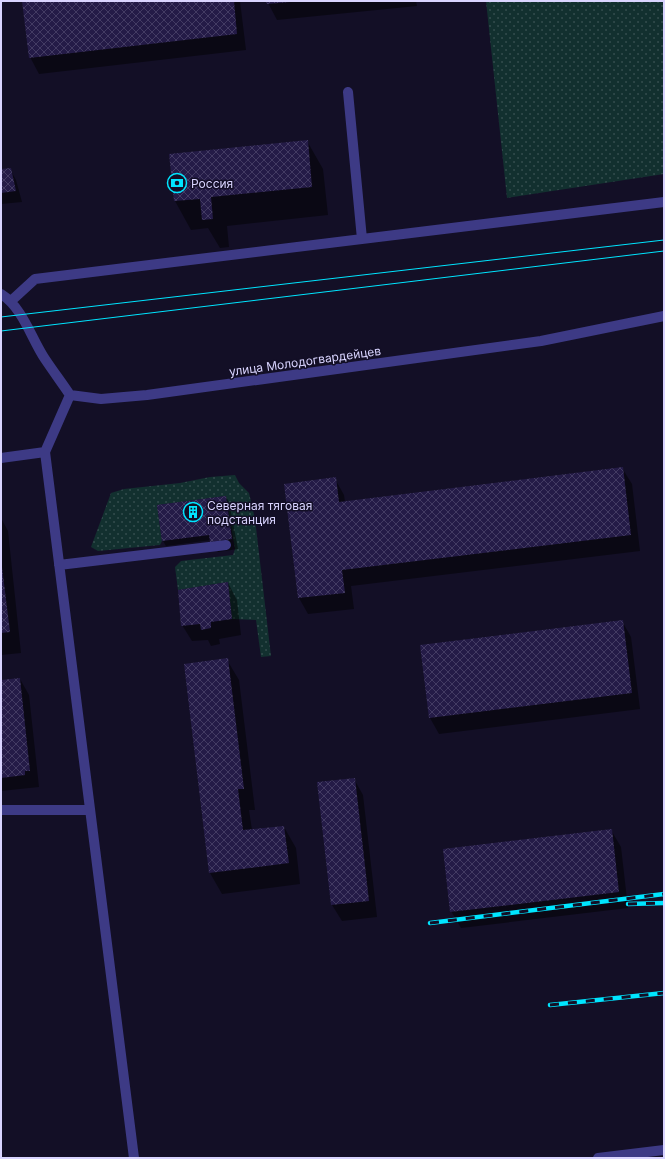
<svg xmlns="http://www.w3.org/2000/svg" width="665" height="1159" font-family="Inter,sans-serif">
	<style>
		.grass { fill: url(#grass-dots) }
		.shadow { fill: #0007 }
		.building { fill: url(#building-cross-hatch) }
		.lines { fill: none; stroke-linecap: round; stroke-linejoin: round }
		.minor { stroke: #3d3a85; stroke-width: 10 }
		.tram { stroke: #00e5ff; stroke-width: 1 }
		.rail-casing { stroke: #00e5ff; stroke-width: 4.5 }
		.rail { stroke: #130f26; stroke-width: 3; stroke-dasharray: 9; stroke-linecap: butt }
		.labels { text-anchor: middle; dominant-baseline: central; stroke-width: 3; stroke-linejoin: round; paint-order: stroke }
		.poi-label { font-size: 12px; fill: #d9d4ff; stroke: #130f26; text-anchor: start }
		.street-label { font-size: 12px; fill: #d9d4ff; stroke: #130f26 }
	</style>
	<defs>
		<pattern id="grass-dots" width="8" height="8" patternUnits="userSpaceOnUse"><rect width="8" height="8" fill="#12302f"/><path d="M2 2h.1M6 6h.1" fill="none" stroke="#344d4e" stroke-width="1.8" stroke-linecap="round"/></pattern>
		<pattern id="building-cross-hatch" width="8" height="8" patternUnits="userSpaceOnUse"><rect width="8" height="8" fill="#241b47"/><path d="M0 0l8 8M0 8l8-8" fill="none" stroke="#433b63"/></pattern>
	</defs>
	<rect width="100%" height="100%" fill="#130f26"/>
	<path class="grass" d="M486,1H664V174L507,198Z
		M235,475L239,483L249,493L255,519L271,656L261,657L256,620L232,619L228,582L178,590L175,567L181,561L233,555L235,549L226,496L157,505L162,541L160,545L98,551L91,547L111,493L124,489L180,483L210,477Z"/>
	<path class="shadow" d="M23,1H240L246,50L39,74L30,57Z
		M267,1H416L417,6L277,20Z
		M307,141L323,169L328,215L227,226L229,247L220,248L208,228L191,230L175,201L170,155Z
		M10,169L16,180L22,202L1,204V170Z
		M622,468L632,484L640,551L351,586L354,609L308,614L299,598L285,485L335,479L344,495L345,502Z
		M226,497L229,502L238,549L218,552L211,540L166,546L163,541Z
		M1,518L8,531L21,653L1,655Z
		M228,583L237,600L241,635L219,639L220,644L211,646L208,640L192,641L182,625Z
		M622,621L631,637L640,709L439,734L430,718Z
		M227,660L239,680L255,810H249L252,830L284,827L296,848L300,884L222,894L210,873Z
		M20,679L29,695L39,787L1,791V681Z
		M354,779L363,795L377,917L342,921L332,905Z
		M611,830L621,847L628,908L461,928L451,911Z"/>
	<path class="building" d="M22,1H234L237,34L29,58Z
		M266,1H290V2L267,4Z
		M308,140L312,187L211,197L213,219L202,220L200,199L174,201L169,154Z
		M11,168L16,191L1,193V169Z
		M623,467L631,535L342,570L345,593L298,598L284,484L336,477L339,502Z
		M226,496L232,539L210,542L209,535L162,541L157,505Z
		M1,559L10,632L1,633Z
		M228,582L232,619L211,622V628L201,630L200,624L181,626L178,590Z
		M623,620L632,693L429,718L420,645Z
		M228,658L244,789H238L243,830L284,826L289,863L209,873L184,664Z
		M20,678L30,771H25V775L1,778V680Z
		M355,778L369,901L331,905L317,782Z
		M612,829L619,892L450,912L443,849Z"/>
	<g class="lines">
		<path class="minor" d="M348,92L362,239
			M1,294C23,308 31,338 45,359C53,371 62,383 70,395L101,399L147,395L541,341L664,316
			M11,301L35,279L664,202
			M70,395L45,452L134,1158
			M1,458L45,452
			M59,565L226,545
			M1,810H90
			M598,1158L664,1150"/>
		<path class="tram" d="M1,317L664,240
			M1,331L664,251"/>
		<defs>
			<path id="rail" d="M628,904L664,903
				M430,923L664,894
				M550,1005L664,993"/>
		</defs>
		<use href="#rail" class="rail-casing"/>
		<use href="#rail" class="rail"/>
	</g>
	<defs>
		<symbol id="bank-ring" viewBox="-11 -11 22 22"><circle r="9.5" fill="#130f26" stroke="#00e5ff" stroke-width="1.5"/><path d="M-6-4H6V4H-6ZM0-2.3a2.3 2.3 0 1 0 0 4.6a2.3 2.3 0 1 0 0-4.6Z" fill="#00e5ff"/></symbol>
		<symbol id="building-ring" viewBox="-11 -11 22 22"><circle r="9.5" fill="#130f26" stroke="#00e5ff" stroke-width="1.5"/><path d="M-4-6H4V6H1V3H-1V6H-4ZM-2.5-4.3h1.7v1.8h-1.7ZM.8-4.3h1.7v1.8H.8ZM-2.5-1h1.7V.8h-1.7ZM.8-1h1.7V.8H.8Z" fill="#00e5ff"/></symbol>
	</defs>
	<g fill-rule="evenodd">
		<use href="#bank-ring" x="166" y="172" width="22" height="22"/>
		<use href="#building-ring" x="182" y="501" width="22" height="22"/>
	</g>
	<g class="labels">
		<g class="poi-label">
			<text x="191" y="183">Россия</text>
			<text x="207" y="505">Северная тяговая<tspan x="207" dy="14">подстанция</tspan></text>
		</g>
		<g class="street-label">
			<text transform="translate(305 361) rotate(-8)">улица Молодогвардейцев</text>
		</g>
	</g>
	<rect width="665" height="1159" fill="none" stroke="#d9d4ff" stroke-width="4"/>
</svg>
